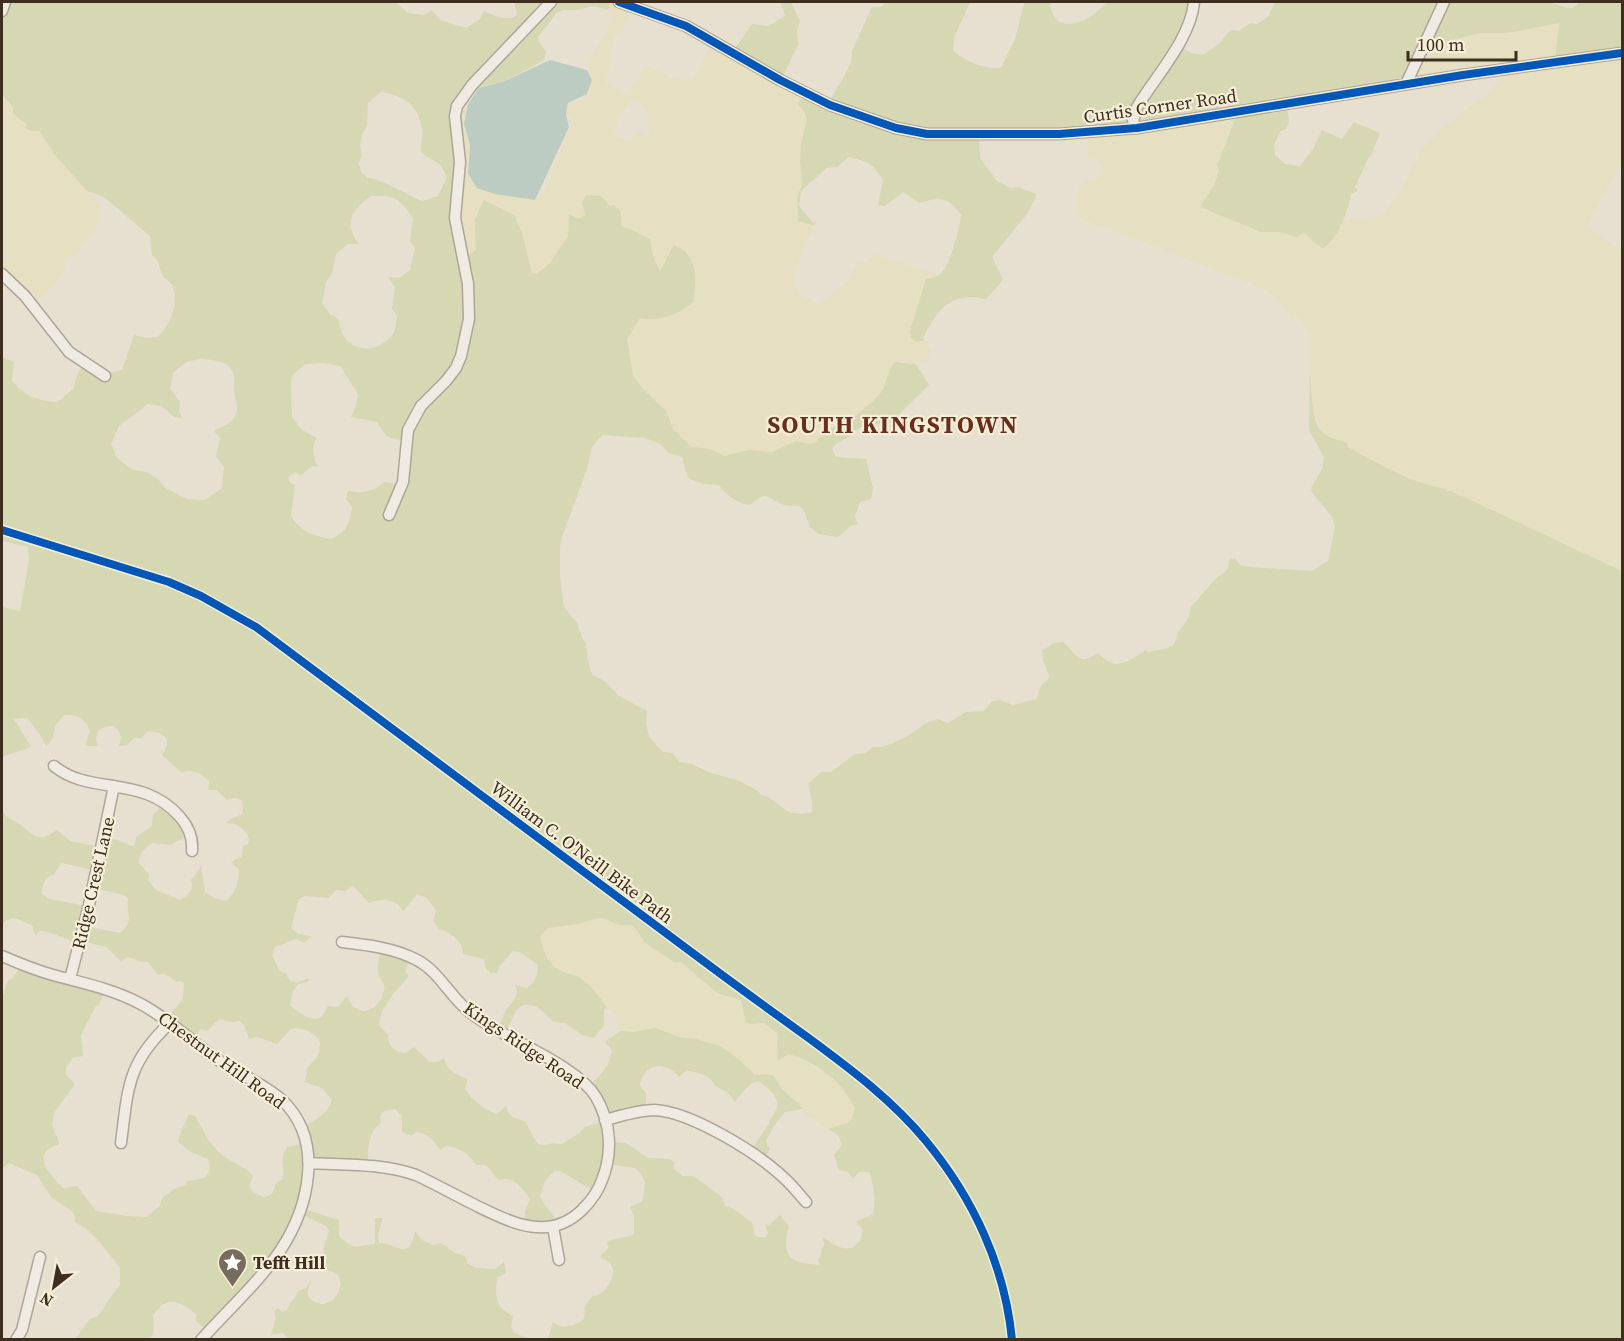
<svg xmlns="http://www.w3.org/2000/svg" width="1624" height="1341" font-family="'Source Serif 4',serif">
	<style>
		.farmland { fill: #e6dfc2; fill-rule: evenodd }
		.green { fill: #d6d7b3; fill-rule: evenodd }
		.water { fill: #bcccc2 }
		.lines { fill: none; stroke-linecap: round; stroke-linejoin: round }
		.minor-casing { stroke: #ada599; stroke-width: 13 }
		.minor { stroke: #efebe3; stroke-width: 10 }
		.cycleway-casing { stroke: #f7eed8; stroke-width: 11 }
		.cycleway { stroke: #0057b8; stroke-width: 8 }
		.labels { text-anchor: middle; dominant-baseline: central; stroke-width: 4.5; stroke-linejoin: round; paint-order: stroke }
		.street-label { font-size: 18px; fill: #3d2e20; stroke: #f7eed8 }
		.poi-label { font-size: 18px; font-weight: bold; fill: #3d2e20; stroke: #f7eed8; text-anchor: start }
		.district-label { font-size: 24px; font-weight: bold; letter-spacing: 1.5px; fill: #6b2e1e; stroke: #f7eed8 }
	</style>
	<rect width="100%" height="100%" fill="#e7e0d1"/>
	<path class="farmland" d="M610,2H631L633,10L624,24L623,31L614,36L606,83L626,94L639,78L644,66L651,67L675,79L693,80L713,41L804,90V112L807,120L800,161L802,184L797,198L798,221L812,225L813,227L794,274V285L800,295L818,303L830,296L849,279L857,263L867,261L875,254L938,275L933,279L926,280L910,331L920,341L926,340L931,351L928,360L915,364L901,361L890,367L887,383L881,393L852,418L824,432L816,442L810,444L796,441L773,452L749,450L724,456L711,449L690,447L673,429L666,411L641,387L633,375L627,339L640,318L649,321L693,259L680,247L660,271L653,256L650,239L634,231L621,226L610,206L601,196L586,195L582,202L585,215L581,218H574L569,215L568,236L550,263L537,274L532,273L522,233L475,219L476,251L461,259L457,106L477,81L476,93L466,110V117L474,139L472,174L475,186L486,192H508L538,196L545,190L567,134L575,119L567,114V104L583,100L591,88L588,60L606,34L612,13L608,10ZM630,100L637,101L647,110L649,132L647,136L639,132L629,140L619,138L613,133L620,115Z
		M1559,22L1622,54V161L1587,227L1622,250V571L1446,492V489L1433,487L1389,469L1348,447L1346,443L1330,437L1321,431L1313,408L1308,349L1310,339L1302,321L1298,317L1291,318L1276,297L1252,284L1165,251L1160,246L1156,247L1079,218L1076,213L1079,188L1086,180L1093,181L1099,177L1102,167L1098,160L1088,157L1087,135L1237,113L1217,166L1219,170L1214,185L1201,207L1261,232H1280L1296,237L1304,233L1318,246L1343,220L1377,216L1385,213L1421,155L1417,154L1441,131V129L1489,93L1506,71L1409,85L1426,43L1439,49L1453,40L1479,33H1508Z
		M2,94L13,108V115L32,131H40L54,154L101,207L98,224L93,234L75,255L69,258L62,274L44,296L32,305L2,277Z
		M599,918L618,925H631L636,929L645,943L681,962L717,993L724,997L738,998L751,1024L764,1023L777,1033L779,1060L789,1054L800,1058L832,1076L847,1093L855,1109L850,1122L828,1129L816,1122L815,1119L806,1116L800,1105L782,1089L774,1076L766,1074L755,1075L740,1060L696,1039L679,1037L655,1028L632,1032L620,1031L614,1013L607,1009L601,998L572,974L561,971L551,963L543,950L540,936L548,928L576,924Z"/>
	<path class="green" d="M2,2H395L408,13L424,15L432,10L440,20L466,28L479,20L484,11C495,16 503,20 515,17L517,14L514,2H610L608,10L594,6L577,10H563L557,13L538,37C539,48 549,46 544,60L505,81L484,86L476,93V87L457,106L456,197L462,259L476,250L475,219L484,200L514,215L522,233L532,273L537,274L550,263L568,236L569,214L575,218H581L585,215L582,202L586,195L601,196L610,206L614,205L621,212V226L634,231L650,239L653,256L660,271L674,245C698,254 697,280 693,302C680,314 657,323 640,318L627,339L633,375L641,387L666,411L673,429L691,447L711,449L724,456L749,450L773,452L796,441L810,444L816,442C827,428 836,427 850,419C860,413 871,403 879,395C888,385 886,371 895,362L916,364L929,385L899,414L901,417L888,423L863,426L855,430L852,435L836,444L832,449L836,457L866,459L873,488L871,499L860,502L855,516L858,524L852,525L838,537L818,534L810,527L803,509L799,506L784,505L766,496L760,497L750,505C738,504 726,495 719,485L703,484L688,478L682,457L669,453L660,444L645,438L602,435L592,447L586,472L562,537L560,547V578L564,607L577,623L582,638L586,644L588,661L592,674L607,683L619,696L647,711L646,723L649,736L657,746L664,752L672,753L680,762L691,764L711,773L740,781L758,791L761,795C782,799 780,819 812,812V801L808,784L821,772H831L855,754L865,753L873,747H882L893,743L909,735L926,723L938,719L948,723L966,712L984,711L992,701L1000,700L1013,705L1036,699L1042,684L1048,679L1049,675L1043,660L1042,651L1054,643L1063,642C1078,654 1077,667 1098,653C1116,672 1127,662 1146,650L1148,652L1168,648L1174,644L1178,633L1189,617L1191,607L1217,577L1224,573L1228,568L1229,560L1235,558L1240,565L1249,567L1312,571L1328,561L1335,527L1332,517L1310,490L1323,467L1324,457L1309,430L1310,368C1311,383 1311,419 1320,430C1327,438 1338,440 1347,443L1348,447C1379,464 1411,483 1446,489V492L1451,491L1622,571V1339H548L553,1322C562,1330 575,1326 584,1319L585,1306L592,1296C605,1295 611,1283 614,1271L610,1262L600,1257L608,1248L607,1241L634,1235V1215L630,1207L641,1202L643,1199L645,1182L641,1174L635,1168L607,1164L596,1192L560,1171H554L545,1181L540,1196C545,1208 552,1210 557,1224L525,1227V1211L530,1199C523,1189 513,1175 499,1180C489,1172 492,1163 476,1165C471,1155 457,1146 446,1146L440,1150C434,1141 428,1133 416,1132L411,1136L402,1132V1116L395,1109L384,1111L380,1117L381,1123C367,1133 368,1149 368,1165L310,1164L301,1208L339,1220V1236C359,1253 353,1245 375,1244V1218H383L378,1234L379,1243C399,1243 408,1263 415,1231L422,1240L433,1245L441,1243L455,1253L465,1256L468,1264L477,1268L495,1269L504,1262L506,1273L498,1277C494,1296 495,1307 513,1316L511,1327L514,1333L530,1339L289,1340L283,1333L271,1335L276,1318L274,1311L278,1308L282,1312L287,1310C289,1302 296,1299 298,1291L306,1288L311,1280H312C308,1288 304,1295 313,1301C335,1316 358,1269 321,1270L323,1263L319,1257L323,1255L324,1246L329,1231L326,1226L299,1213L285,1242L207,1331L196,1321V1315C189,1307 175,1298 164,1304C160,1306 156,1312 153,1315C154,1324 156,1334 148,1339H75L90,1319L98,1316L120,1284V1268C109,1254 91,1227 75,1223V1217L73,1212L52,1198L37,1175L9,1163L2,1169V998L8,980L12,979L21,966L106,991L98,1006H96L81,1035L83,1056L73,1058L66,1068V1075L75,1084L54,1113L52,1125L60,1144C29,1153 49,1173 63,1188L77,1186L96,1211L128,1216L147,1217L160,1205L162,1198L174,1189L185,1185L188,1181L205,1178L210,1170L208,1159L189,1151L178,1142C179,1131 187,1124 188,1114L195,1116C203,1130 209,1144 222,1155C232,1163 244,1165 253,1176L249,1186L253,1192L264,1197L272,1194L277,1182L282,1180C286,1166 278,1163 287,1147L305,1143L301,1128C313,1121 328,1115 332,1100L322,1088L304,1082L307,1073L306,1070L319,1054L320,1042C314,1032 304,1027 291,1029L277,1044L257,1037L249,1039L244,1025L240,1021L231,1022L219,1019L207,1031L201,1029L192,1040L165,1020L183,999L184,983L180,981L176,982C170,977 166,972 158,975L148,962H142L128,957L121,961L106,947L81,941L77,943L48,932L40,931L35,935L32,925L14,918L5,921L2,927V810C6,817 9,818 16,822C33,832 36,846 57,830L70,841L100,847L105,838L118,840L131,846L135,845L136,837L152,826L153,815L163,804L190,835L170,845L152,843C144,849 139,853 139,863L149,874L148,880L156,890L180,900C188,895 194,891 191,880L201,866L205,892L214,898L226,901C236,893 239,881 239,869L231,862L242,856L243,846L248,844L249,839C245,828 237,823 226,823C231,817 237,818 243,813L242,800L234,798L227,800L216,790H208L209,781C200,772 194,769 181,772L162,755L167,745V739L160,733L148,731L141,738H134L127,745L119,746C122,736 121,733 114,726C100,726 93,731 98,746H85L90,730C83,717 79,715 64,715L55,726L53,738L46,747C43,737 34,727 27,718L14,719L31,747L2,757V607L20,611L29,560L28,547L2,541V356L14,363L12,380C23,396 39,401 58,402L74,388L76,377L84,363L103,374L122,370L134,335L146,338L158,337C170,324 179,305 173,287C171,281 166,281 163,276C158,268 161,261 152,255L150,236L104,197L87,191L54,154L40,131H32L25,128L26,124L13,114V108L2,94ZM381,92C403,95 420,106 422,130C423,138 420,145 421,153L441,165L447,177L438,196L423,201C410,197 378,177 368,178L361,172L359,163L362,154L360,145L362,134L367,126L368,103ZM371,196C398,196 397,197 413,218L410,241L415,248L410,270L399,278L388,277L395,287L392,309L397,316C396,320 396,326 395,330C381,358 340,354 339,319L330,314L322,303L326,282L332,273L336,254L348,244H359C343,224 352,209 371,196ZM200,359C213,360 232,360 234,377C235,381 233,387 234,391C235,401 240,409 234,418C229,425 220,427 214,431L220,438L216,456L224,467L222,488L205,500L187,499L164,487L159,480L147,472L133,470L117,458L111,444L119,426L148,404L162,406L174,417L182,418L179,411L180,401L170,389L173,373L186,362ZM323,363L340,366L358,394L356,406L351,417L377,422L387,437L404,441L401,485L385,482C373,491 363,494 348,491L346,499L352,507C350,522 347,533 330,539C310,534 304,534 291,516L295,485L290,483L288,477L296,472L300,476L312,466L318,467C313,457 311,447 317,438L302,430L292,417L291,387L292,376L299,369L305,364ZM61,863L94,870L92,888L124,895L128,899C126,915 135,920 120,933L84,926L87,906L49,899L42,893V887L46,878L54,874ZM353,886L369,903C380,898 399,898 403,912L417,894L427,898L436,911L433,921L439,929C451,932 463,942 463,954L484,959L486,968L490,973H497L500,966L513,951L520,952L538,965C538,974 535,983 527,988L515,985C521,997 510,1002 505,1012C502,1018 500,1025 496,1031L504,1034C509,1027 513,1013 519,1008C531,998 547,1014 553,1022L565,1023L582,1035L594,1038L604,1025V1009L607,1008C600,997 590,984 579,977C573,974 567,974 561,971C547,964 543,950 540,936L548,928L576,924L599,918L606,919L618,925H631L636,929L645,943L674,962H681L717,993C724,997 735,996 741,1001L746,1022L751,1024L764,1023L777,1033L778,1060L789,1054C820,1064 841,1080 855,1109L850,1122L828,1129L838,1135L842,1145L834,1155L839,1170L848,1172L853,1179L859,1172H869C873,1182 877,1205 872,1215L856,1221L863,1230C858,1257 838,1250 822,1236L824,1244L818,1261L820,1265C792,1263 780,1259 789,1226L780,1215L769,1225L765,1224L768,1233L765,1238L755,1236L752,1222C739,1215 739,1210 725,1206L722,1197L694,1176H683L674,1169V1162L669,1159L648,1158L626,1143L609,1142L602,1122L585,1127L578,1134L562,1144L554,1143L544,1145H540L535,1140L525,1121C517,1120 507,1116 506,1106L497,1114C488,1113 469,1097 465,1089L468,1079C457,1075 446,1070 444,1058L438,1062H430L414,1047L406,1053C396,1053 387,1046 388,1035L379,1025C380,1007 397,989 409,976L405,972L410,958L380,950C380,957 377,967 378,973C380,980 386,983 384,990C379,1013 356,1020 347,996L338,1007L328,1006C326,1009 325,1013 323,1015C315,1026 297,1011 290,1005C292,994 294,981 308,982L309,978L297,983L289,980L286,974L280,971L272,955L275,947L296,939L304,943L311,936L298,934L291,928L299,899L305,896L329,898L336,890L345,891Z
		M780,2H791L800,21L797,30L798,45L782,78L733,51L752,24L768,26L785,16Z
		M886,2H970L954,38L953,51C968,62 982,69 1001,68L1015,39L1024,4L1023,2H1050C1053,40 1093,21 1106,2H1192L1177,45L1191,53L1203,55L1221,42L1230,30L1239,31L1250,23L1257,24L1268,17L1275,2H1549L1567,8H1572L1580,2H1622V54L1555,62L1559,23L1508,33H1479L1454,40L1439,49L1426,43L1408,79L1287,104L1289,122L1286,129L1281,131L1274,145L1275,155L1285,164L1300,166L1313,149L1322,130L1342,139L1354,122L1380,133L1371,155L1369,157L1355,187L1358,191L1351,194C1349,209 1337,241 1323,248C1316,246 1311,238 1304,233L1296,237L1280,232H1261L1200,207L1214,185L1219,170L1217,166L1237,114L1139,129L979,136L980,158L997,181L1010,188L1018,187L1036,194V197L1027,214L992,257L1003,280L986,299C950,292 939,308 923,338L924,340L916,342L911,338L910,331L926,279C932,279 939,276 943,271C951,261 960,227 961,215C949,196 939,197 919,203L903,192L885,206L878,205L883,180C872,163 869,162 849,157L837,167L827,168L804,188L801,192L799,206L816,226L798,221L797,198L802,184L800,161L801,143L807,120L804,112L798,104L806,91L830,102C836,85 853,70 852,51L872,7H881Z
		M655,1028L679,1037L696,1039L720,1046L740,1060L755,1075L766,1074L774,1076L782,1089L800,1105L803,1109L785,1112L774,1126L766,1141L770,1150L761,1162L749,1154L769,1123C770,1117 774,1116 776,1110C782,1097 767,1088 759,1081C748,1083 742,1093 735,1102L727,1092L715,1086C710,1074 698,1073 686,1070L679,1077C666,1060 642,1063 640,1086L646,1093V1111L605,1120L587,1089C600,1074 608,1071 612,1050L605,1042L620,1031L632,1032Z"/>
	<path class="water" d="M550,60L587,70L592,80L587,94L568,103L566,114L569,127L535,200L495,194L477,188L468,174L470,145L464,124L468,104L479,88L505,81Z"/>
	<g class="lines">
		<defs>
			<path id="minor" d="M619,2L686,26L780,80L830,105L896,128L927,134H1059L1137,128L1463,75L1622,53
				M2,11L5,2
				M1406,84L1444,2
				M1137,128L1133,121L1137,107C1156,76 1191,38 1194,2
				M2,274L25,296L69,352L105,376
				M389,515L403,482L408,430L421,406L446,381L456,368L461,356L469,319L468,284L455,218L460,162L455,116L457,106L472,85L551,2
				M54,766C90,796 143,774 180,817C189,827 193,838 192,851
				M2,956C18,963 35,970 53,975C83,983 112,989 139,1003C170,1019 195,1045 224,1064C243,1076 266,1085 282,1100C325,1141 309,1207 280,1251C258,1283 227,1311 201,1340
				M70,979L89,905L114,786
				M605,1120C621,1116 638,1110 655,1110C691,1112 758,1153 784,1178C792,1185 799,1194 806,1202
				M121,1143C128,1088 127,1063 170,1023
				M309,1163C346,1165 381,1163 416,1175C437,1185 457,1196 477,1206C512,1223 549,1242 582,1210C591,1201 598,1192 602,1180C613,1153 611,1123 596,1097C576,1064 504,1039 472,1014C451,999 440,972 417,960C394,948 368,945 342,942
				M553,1227L559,1260
				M16,1340L22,1330L40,1257"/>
		</defs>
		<use href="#minor" class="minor-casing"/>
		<use href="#minor" class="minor"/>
		<defs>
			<path id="cycleway" d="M619,2L686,26L780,80L830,105L896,128L927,134H1059L1137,128L1463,75L1622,53
				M2,530L169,582L201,596L256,627C405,738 553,850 702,960C738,987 774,1013 810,1039C852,1070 893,1101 926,1141C973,1198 1005,1266 1012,1340"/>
		</defs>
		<use href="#cycleway" class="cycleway-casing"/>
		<use href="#cycleway" class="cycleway"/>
	</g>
	<defs>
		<symbol id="sight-pin" viewBox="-11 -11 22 30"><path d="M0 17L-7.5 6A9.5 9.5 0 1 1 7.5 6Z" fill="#786c5e" stroke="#f7eed8"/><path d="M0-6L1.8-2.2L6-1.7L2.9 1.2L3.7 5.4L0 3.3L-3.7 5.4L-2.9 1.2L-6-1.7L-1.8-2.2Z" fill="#fff"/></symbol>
	</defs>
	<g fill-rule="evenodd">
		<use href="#sight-pin" x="216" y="1246" width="33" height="45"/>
	</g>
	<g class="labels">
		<g class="street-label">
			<text transform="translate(1160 106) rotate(-8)">Curtis Corner Road</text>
			<text transform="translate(582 852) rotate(37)">William C. O'Neill Bike Path</text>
			<text transform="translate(93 883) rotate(-77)">Ridge Crest Lane</text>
			<text transform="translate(524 1045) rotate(34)">Kings Ridge Road</text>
			<text transform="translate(222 1060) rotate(36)">Chestnut Hill Road</text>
		</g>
		<g class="poi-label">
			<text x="253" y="1262">Tefft Hill</text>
		</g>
		<g class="district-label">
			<text x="893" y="424">SOUTH KINGSTOWN</text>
		</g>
	</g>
	<rect width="1624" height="1341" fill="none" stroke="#3d2e20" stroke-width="6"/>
	<g transform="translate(54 1287) rotate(211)" stroke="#f7eed8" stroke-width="4.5" paint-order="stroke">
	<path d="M0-4.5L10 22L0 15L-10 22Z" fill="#3d2e20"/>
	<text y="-9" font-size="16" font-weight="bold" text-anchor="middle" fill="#3d2e20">N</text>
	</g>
	<path d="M1408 51v9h108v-9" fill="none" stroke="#3d2e20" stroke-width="3"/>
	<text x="1417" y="51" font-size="18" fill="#3d2e20" stroke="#f7eed8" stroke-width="4.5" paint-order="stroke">100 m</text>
</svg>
